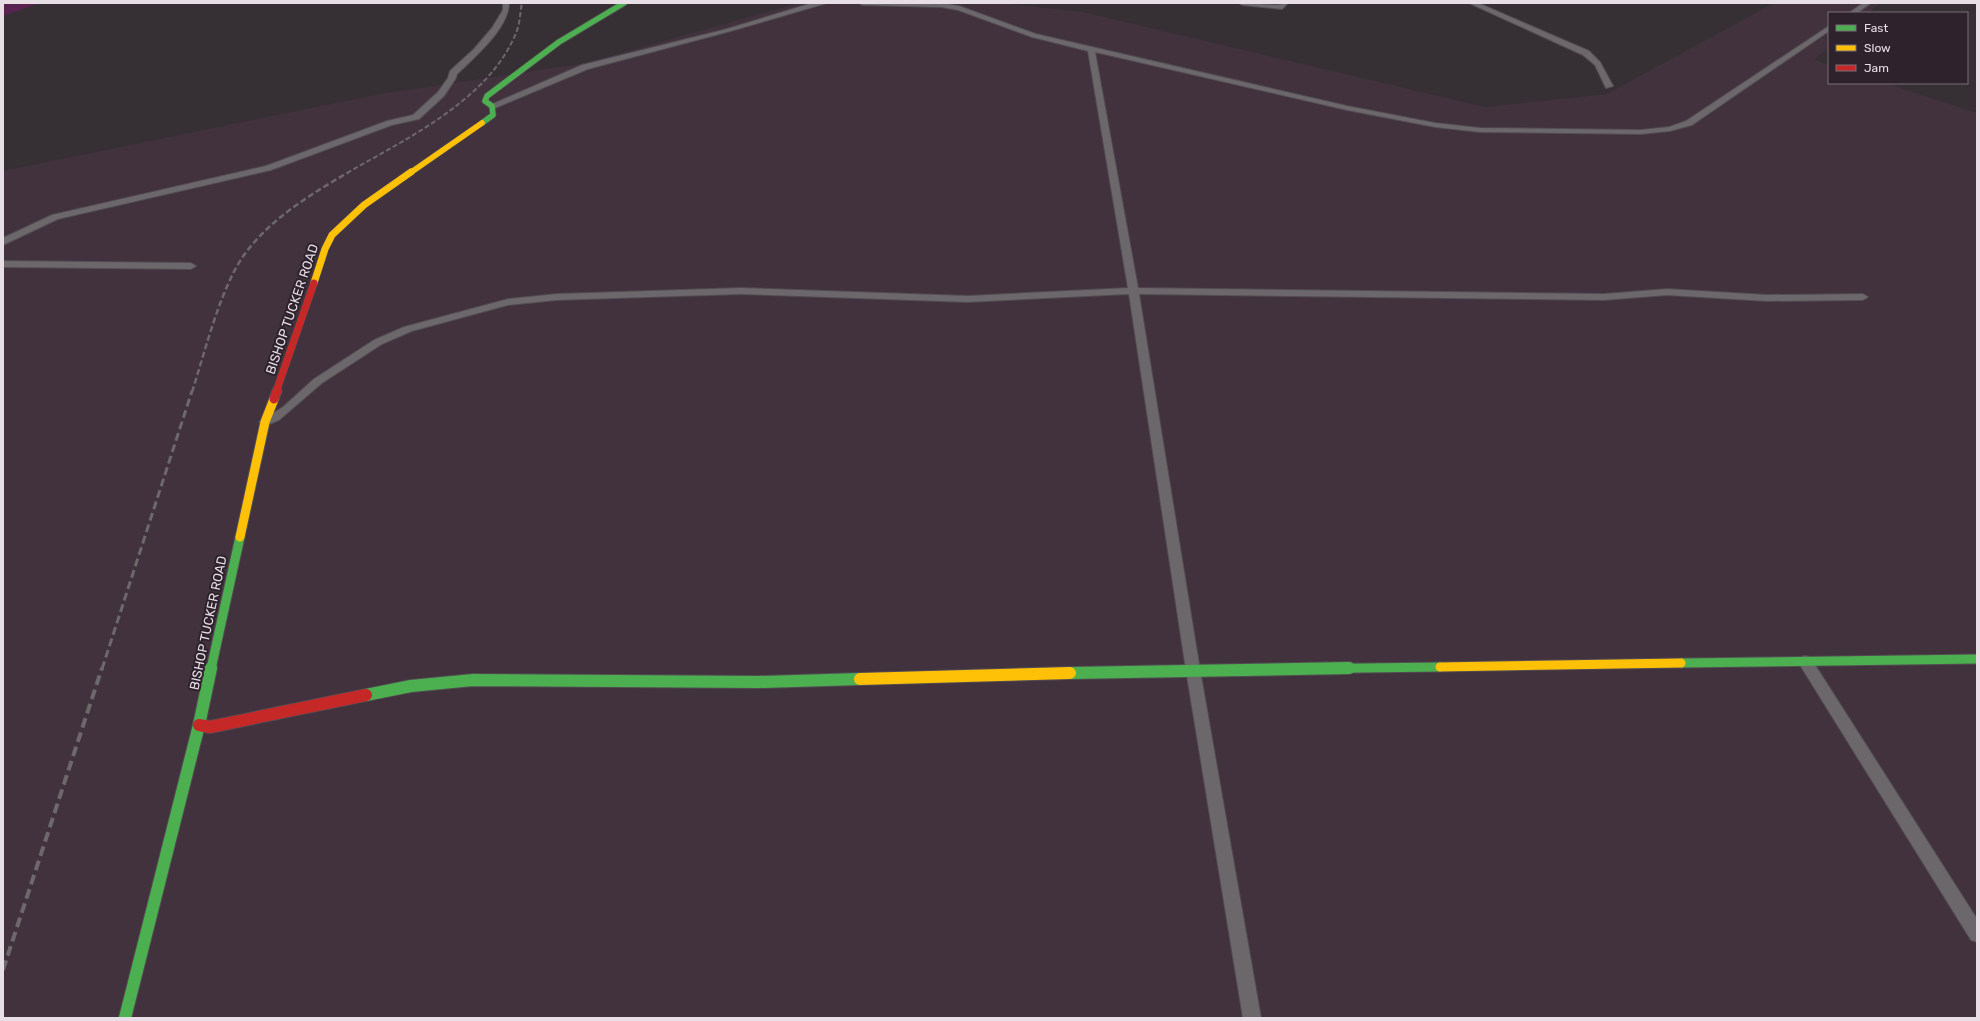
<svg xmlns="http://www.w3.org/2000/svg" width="1980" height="1021" font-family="Rubik,sans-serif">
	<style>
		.built { fill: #41323e }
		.green { fill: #582350 }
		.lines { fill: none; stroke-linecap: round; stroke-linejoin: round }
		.street-casing { stroke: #524c51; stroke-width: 2 }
		.fast-far2-casing { stroke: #524c51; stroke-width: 7 }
		.fast-far1-casing { stroke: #524c51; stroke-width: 11 }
		.fast-casing { stroke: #524c51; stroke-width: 14 }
		.slow-far3-casing { stroke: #524c51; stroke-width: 7 }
		.slow-far2-casing { stroke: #524c51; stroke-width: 8 }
		.slow-far1-casing { stroke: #524c51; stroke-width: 11 }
		.slow-casing { stroke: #524c51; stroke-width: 14 }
		.jam-far2-casing { stroke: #524c51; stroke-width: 8 }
		.jam-far1-casing { stroke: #524c51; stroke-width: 11 }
		.jam-casing { stroke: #524c51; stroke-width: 14 }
		.street { fill: #6c676b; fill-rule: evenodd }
		.fast-far2 { stroke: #4caf50; stroke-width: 5.5 }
		.fast-far1 { stroke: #4caf50; stroke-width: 9 }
		.fast { stroke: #4caf50; stroke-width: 12 }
		.slow-far3 { stroke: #ffc107; stroke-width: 5.5 }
		.slow-far2 { stroke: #ffc107; stroke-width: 7 }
		.slow-far1 { stroke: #ffc107; stroke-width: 9 }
		.slow { stroke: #ffc107; stroke-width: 12 }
		.jam-far2 { stroke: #c62828; stroke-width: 7 }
		.jam-far1 { stroke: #c62828; stroke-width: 9 }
		.jam { stroke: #c62828; stroke-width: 12 }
		.rail-far3 { stroke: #6d686c; stroke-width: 2; stroke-dasharray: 5 2.5; stroke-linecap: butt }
		.rail-far2 { stroke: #6d686c; stroke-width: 2.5; stroke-dasharray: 6 3; stroke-linecap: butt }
		.rail-far1 { stroke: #6d686c; stroke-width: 3; stroke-dasharray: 8 4; stroke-linecap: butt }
		.rail { stroke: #6d686c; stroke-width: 4; stroke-dasharray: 10 5; stroke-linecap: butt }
		.labels { text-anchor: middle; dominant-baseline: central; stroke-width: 4; stroke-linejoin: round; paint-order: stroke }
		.street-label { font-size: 13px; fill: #e7dfe5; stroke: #2e232c }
	</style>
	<rect width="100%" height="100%" fill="#363035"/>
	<path class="built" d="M799,3H1001L1083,12L1485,107L1607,94L1774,3H1880L1868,13H1829V47L1814,60L1829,65V83H1885L1977,113V1018H3V171L380,94L586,63Z"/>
	<path class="green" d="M3,3H40L3,16Z"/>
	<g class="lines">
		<defs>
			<path id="street" d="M503,3H509C509,28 474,58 457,74L456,78L444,96L419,119L392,125L271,170L58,219L3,245V238L52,215L266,166L387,121L413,115L438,92L448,78L450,71L474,49L492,28L503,10Z
				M812,3H827L731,31L588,69L495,108L488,106L582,65L727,29Z
				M859,3H941L959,6L1036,34L1347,106L1435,123L1480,128L1641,130L1669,127L1686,121L1829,26V31L1692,125L1670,131L1641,134L1480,132L1435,127L1347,110L1095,52L1138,288L1604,294L1667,289L1767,295L1863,294L1868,297L1863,300L1767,301L1667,295L1604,300L1139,294L1200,670L1261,1018H1243L1186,670L1129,294L968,302L741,294L557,300L508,305L412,331L382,344L322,383L279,420L265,426L259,422L283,407L314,379L374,340L404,327L508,299L557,294L741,288L968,296L1128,288L1088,51L1032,37L958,10L941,7L862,5Z
				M1239,3L1277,5L1288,3L1282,9L1242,5Z
				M1469,3H1478L1589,51L1600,62L1613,86L1606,88L1595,65L1583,55Z
				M1863,3H1871L1857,13H1849Z
				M3,261L191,263L196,266L191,269L3,267Z
				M1805,656L1810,657L1977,919V942L1971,940L1800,665L1798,661L1800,657Z"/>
			<path id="fast-far2" d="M482,123L493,115L492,106L485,101L487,96L559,42L624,3"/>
			<path id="fast-far1" d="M1681,663L1977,659
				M211,669L240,537
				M1287,669L1440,667"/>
			<path id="fast" d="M1070,673L1349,668
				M366,695L411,686L473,680L759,682L860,679
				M125,1018L199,725L211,668"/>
			<path id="slow-far3" d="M410,173L482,123"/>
			<path id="slow-far2" d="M314,283L325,249L332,235L364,205L411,172"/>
			<path id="slow-far1" d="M240,537L265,422L274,399
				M1440,667L1681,663"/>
			<path id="slow" d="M860,679L1070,673"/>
			<path id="jam-far2" d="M276,392L314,283"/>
			<path id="jam-far1" d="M274,399L277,391"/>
			<path id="jam" d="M199,725L210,727L366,695"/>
		</defs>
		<use href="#street" class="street-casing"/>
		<use href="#fast-far2" class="fast-far2-casing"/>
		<use href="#fast-far1" class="fast-far1-casing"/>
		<use href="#fast" class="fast-casing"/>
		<use href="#slow-far3" class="slow-far3-casing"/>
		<use href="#slow-far2" class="slow-far2-casing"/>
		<use href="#slow-far1" class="slow-far1-casing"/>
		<use href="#slow" class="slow-casing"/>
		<use href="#jam-far2" class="jam-far2-casing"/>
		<use href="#jam-far1" class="jam-far1-casing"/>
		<use href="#jam" class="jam-casing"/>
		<use href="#street" class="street"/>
		<use href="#fast-far2" class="fast-far2"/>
		<use href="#fast-far1" class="fast-far1"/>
		<use href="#fast" class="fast"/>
		<use href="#slow-far3" class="slow-far3"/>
		<use href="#slow-far2" class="slow-far2"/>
		<use href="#slow-far1" class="slow-far1"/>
		<use href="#slow" class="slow"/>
		<use href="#jam-far2" class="jam-far2"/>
		<use href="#jam-far1" class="jam-far1"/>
		<use href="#jam" class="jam"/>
		<path class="rail-far3" d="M347,173C406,139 489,100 516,33C520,24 520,13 522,3"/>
		<path class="rail-far2" d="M192,392C205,352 220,289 244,255C270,219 311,194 349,172"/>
		<path class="rail-far1" d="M102,669L192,391"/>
		<path class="rail" d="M3,970L102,668"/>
	</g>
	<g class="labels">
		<g class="street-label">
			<text transform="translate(292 309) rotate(-71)">BISHOP TUCKER ROAD</text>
			<text transform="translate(208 623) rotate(-78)">BISHOP TUCKER ROAD</text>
		</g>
	</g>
	<rect width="1980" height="1021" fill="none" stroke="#e7dfe5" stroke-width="8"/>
	<rect x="1828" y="12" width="140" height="72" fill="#2e232c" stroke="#786e76"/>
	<rect x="1836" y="25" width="20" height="6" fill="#4caf50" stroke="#786e76"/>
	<text x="1864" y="32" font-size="12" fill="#e7dfe5">Fast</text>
	<rect x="1836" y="45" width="20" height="6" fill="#ffc107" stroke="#786e76"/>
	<text x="1864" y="52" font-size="12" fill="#e7dfe5">Slow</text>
	<rect x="1836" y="65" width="20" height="6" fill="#c62828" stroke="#786e76"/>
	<text x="1864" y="72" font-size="12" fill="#e7dfe5">Jam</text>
</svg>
